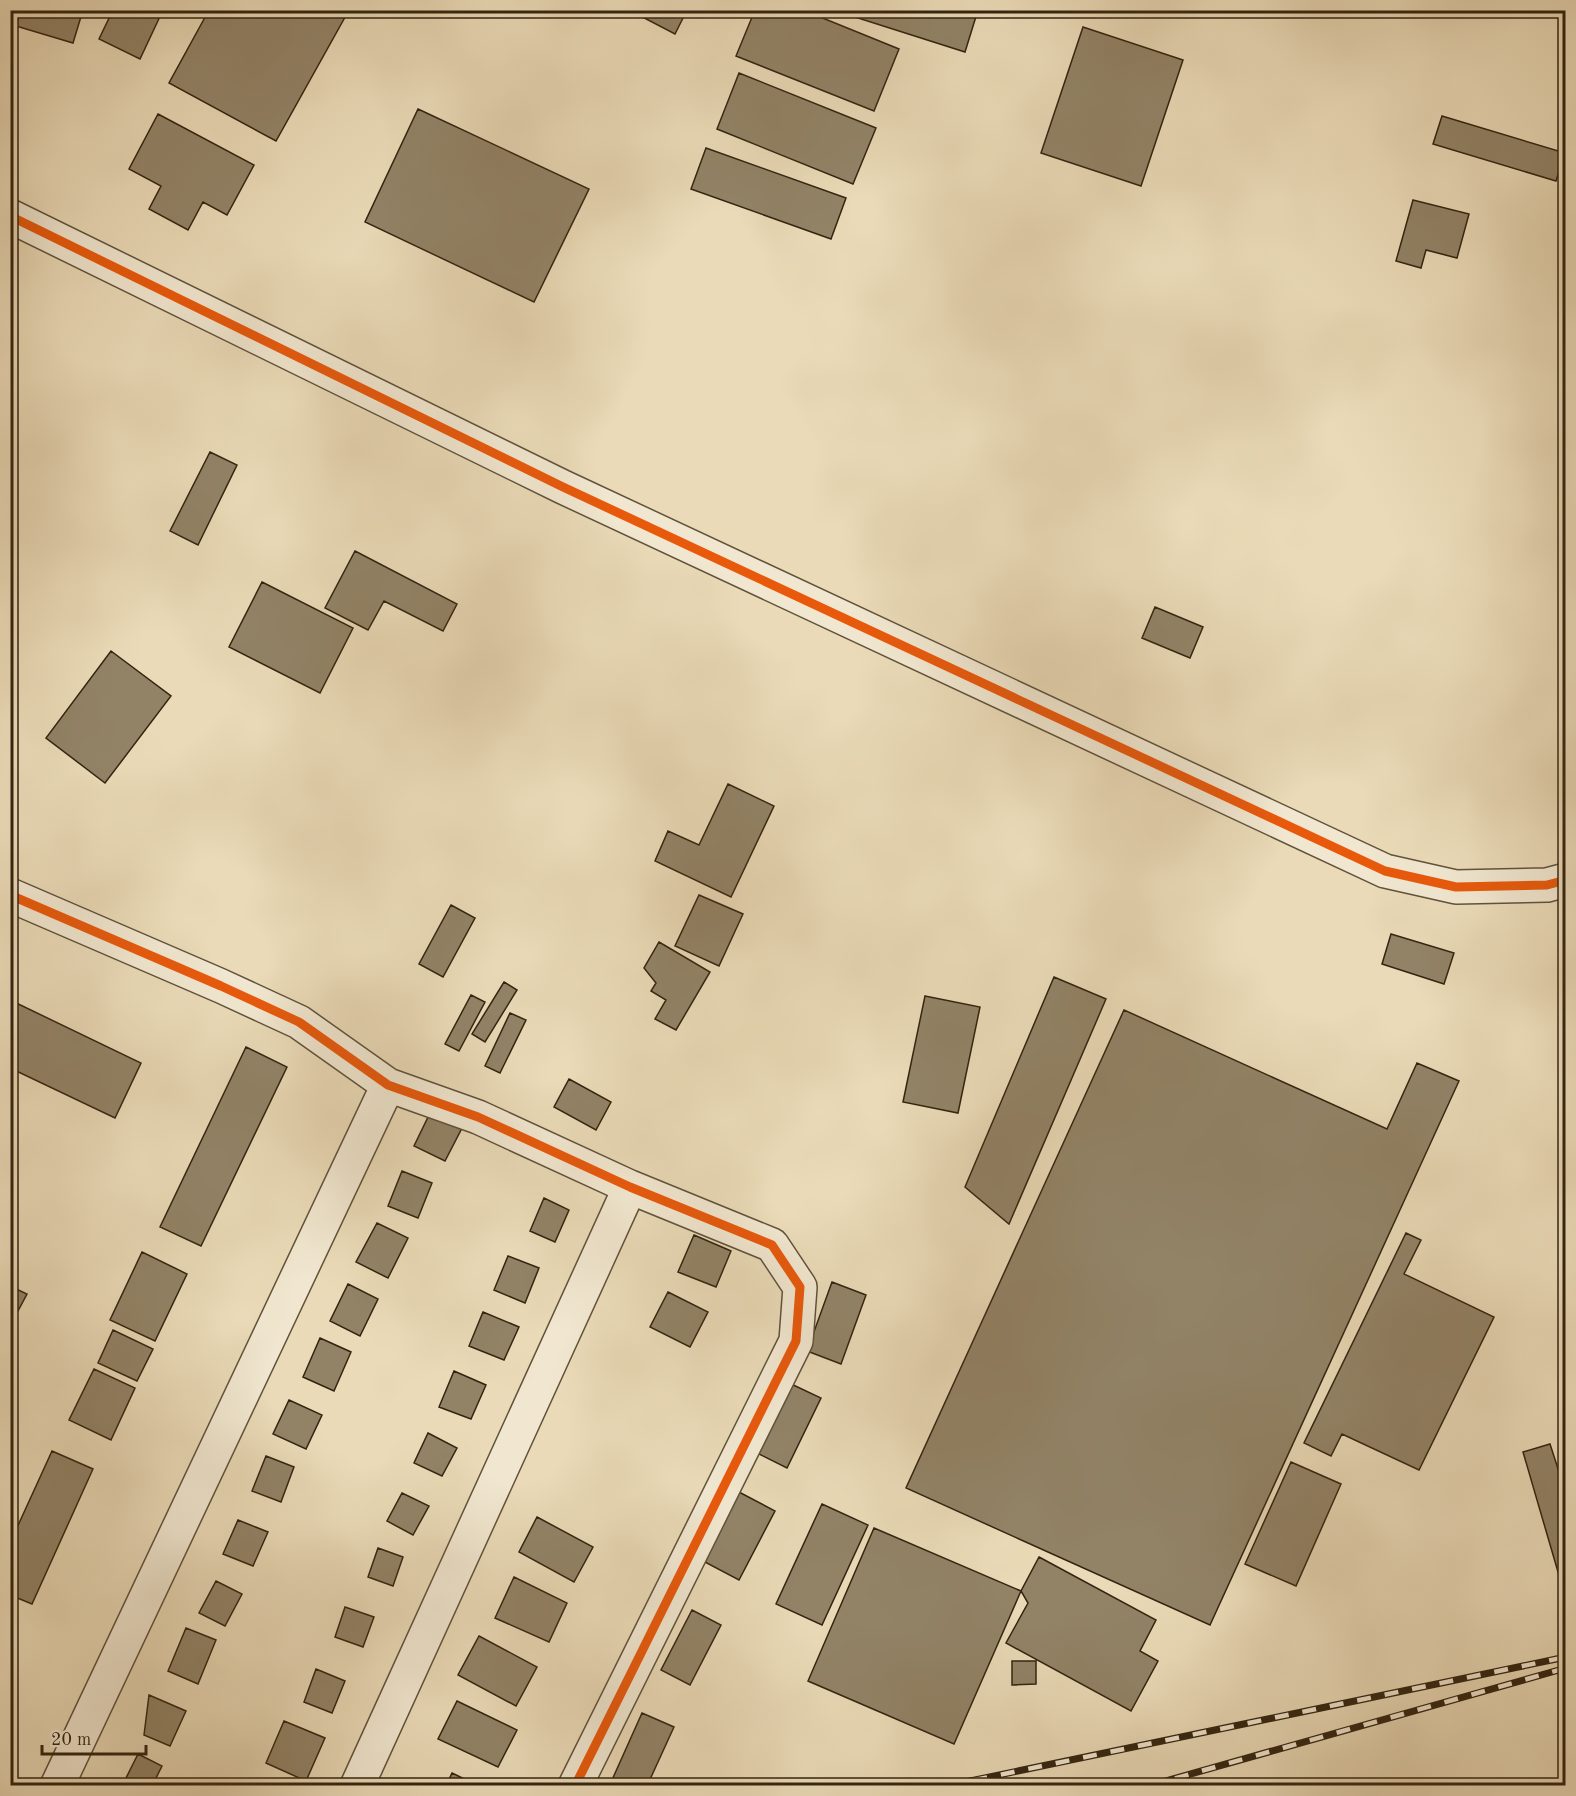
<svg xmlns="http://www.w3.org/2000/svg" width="1576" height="1796" font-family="'Old Standard TT',serif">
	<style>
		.building { fill: #928367; stroke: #332410; stroke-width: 1.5 }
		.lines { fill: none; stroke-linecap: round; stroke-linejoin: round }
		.minor-casing { stroke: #61523a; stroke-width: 36 }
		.minor { stroke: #f1e7d0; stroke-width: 33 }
		.rail-casing { stroke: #332410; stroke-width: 7 }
		.rail { stroke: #f1e7d0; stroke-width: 4.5; stroke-dasharray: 14; stroke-linecap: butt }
		.cycleway-casing { stroke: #f1e7d0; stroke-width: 13 }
		.cycleway { stroke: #e8590c; stroke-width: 9 }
	</style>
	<rect width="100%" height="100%" fill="#eadab7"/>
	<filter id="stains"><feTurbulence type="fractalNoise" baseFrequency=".00333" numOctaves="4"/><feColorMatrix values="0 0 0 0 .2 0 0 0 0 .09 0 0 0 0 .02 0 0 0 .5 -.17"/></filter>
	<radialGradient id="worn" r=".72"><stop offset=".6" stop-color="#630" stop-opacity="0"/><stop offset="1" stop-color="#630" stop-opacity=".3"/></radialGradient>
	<path class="building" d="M21,10H83L73,43L16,26Z
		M113,10H163L140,59L99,39Z
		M209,10H349L276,141L169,83Z
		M629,10H687L675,34Z
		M755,10H803L899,49L874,111L736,56Z
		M833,10H978L965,52Z
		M1083,27L1183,60L1141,186L1041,153Z
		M739,73L876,128L853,184L717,129Z
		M418,109L589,189L534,302L365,222Z
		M158,114L254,165L227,215L203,202L188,230L149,209L161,186L129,169Z
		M1442,116L1565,153L1556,181L1433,144Z
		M706,148L846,198L831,239L691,189Z
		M1413,200L1469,214L1457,258L1426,250L1421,268L1396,261Z
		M210,452L237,465L198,545L170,531Z
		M355,551L457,604L443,631L384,601L368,630L325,608Z
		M262,582L353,628L320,693L229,647Z
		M1155,607L1203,627L1190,658L1142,638Z
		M111,651L171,696L105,783L46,738Z
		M728,784L774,806L731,897L655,861L668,831L699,845Z
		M699,895L743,914L719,966L675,946Z
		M451,905L475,918L443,977L419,964Z
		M1391,934L1454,953L1444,984L1382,964Z
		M659,942L710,972L676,1030L655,1019L666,1000L651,991L656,983L644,968Z
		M1054,977L1106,999L1009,1224L965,1187Z
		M504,982L517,990L485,1042L472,1034Z
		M471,995L485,1002L459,1051L445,1044Z
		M925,996L980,1007L958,1113L903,1102Z
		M10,1000L141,1063L115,1118L10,1068Z
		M1124,1010L1387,1129L1417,1063L1459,1081L1210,1625L906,1488Z
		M510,1013L526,1020L500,1073L485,1066Z
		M246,1047L287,1067L201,1246L160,1227Z
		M569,1079L611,1102L596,1130L554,1107Z
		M430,1113L462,1128L445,1161L414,1146Z
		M402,1171L432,1183L418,1218L388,1206Z
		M544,1198L569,1210L555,1242L530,1231Z
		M377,1223L408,1238L388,1278L356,1262Z
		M1406,1233L1421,1240L1404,1274L1494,1317L1419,1470L1342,1434L1331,1456L1304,1443Z
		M694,1235L731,1251L716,1287L678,1272Z
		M142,1252L187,1274L155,1341L110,1320Z
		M508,1256L539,1268L525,1303L494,1290Z
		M832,1282L866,1295L841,1364L807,1351Z
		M348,1284L378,1299L360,1336L330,1321Z
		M10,1286L27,1294L10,1326Z
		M668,1292L708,1312L690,1347L650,1327Z
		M483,1312L519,1327L504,1360L469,1346Z
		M113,1330L153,1349L137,1381L98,1363Z
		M320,1338L351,1352L334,1391L303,1377Z
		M94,1369L135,1388L111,1440L69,1420Z
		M454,1371L486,1385L471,1419L439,1407Z
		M787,1382L821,1398L787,1468L753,1451Z
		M289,1400L322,1415L306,1449L273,1434Z
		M428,1433L457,1448L442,1476L414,1463Z
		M1550,1444L1561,1478L1566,1477V1588L1563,1589L1523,1452Z
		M52,1451L93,1469L32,1604L10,1595V1543Z
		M266,1456L294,1467L281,1502L252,1491Z
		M1291,1462L1341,1484L1296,1586L1245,1564Z
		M737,1491L775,1511L739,1580L701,1560Z
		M402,1493L429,1506L413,1535L387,1521Z
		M822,1504L868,1525L822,1625L776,1604Z
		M537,1517L593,1547L574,1582L519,1552Z
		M238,1520L268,1532L253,1566L223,1554Z
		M874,1528L1021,1591L954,1744L808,1681Z
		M378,1548L403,1557L393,1586L368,1577Z
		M1039,1557L1156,1620L1140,1651L1158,1661L1131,1711L1006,1643L1028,1603L1021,1591Z
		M514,1577L567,1603L549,1642L495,1618Z
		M216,1581L242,1594L225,1626L199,1613Z
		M345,1607L374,1617L363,1647L335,1637Z
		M692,1610L721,1625L690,1685L661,1670Z
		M186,1628L216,1640L198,1684L168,1671Z
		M479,1636L537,1667L516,1706L458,1675Z
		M1012,1661H1036V1684L1012,1685Z
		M316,1669L345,1681L332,1713L304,1702Z
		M149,1695L186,1711L170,1746L144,1735Z
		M457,1701L517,1730L498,1767L438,1739Z
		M642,1713L674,1727L647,1786H625L612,1780Z
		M284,1721L325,1738L306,1781L266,1763Z
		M138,1754L162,1766L152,1786H122Z
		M452,1773L479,1786H446Z"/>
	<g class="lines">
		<defs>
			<path id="minor" d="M10,216L563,487L1385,871L1456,887L1547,885L1566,880
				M10,895L221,986L299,1022L388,1085L478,1117L630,1187L772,1245L800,1287L796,1341L575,1786
				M57,1786L388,1085
				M357,1786L630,1187"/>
		</defs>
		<use href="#minor" class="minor-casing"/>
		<use href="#minor" class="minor"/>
		<defs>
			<path id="rail" d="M946,1786L1566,1657
				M1148,1786L1566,1668"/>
		</defs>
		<use href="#rail" class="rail-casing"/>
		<use href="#rail" class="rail"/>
		<defs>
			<path id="cycleway" d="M10,216L563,487L1385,871L1456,887L1547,885L1566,880
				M10,895L221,986L299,1022L388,1085L478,1117L630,1187L772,1245L800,1287L796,1341L575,1786"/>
		</defs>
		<use href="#cycleway" class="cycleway-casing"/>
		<use href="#cycleway" class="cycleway"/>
	</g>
	<rect width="1576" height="1796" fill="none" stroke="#eadab7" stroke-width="36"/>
	<rect x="12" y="12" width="1552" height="1772" fill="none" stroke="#332410" stroke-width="3"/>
	<rect x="18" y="18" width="1540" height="1760" fill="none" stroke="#332410" stroke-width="1.5"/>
	<path d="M42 1745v9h104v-9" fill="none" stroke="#332410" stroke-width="3"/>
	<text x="51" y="1745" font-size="18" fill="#332410" stroke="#f1e7d0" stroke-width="4.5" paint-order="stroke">20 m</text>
	<rect width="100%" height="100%" filter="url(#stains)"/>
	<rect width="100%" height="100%" fill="url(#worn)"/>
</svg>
